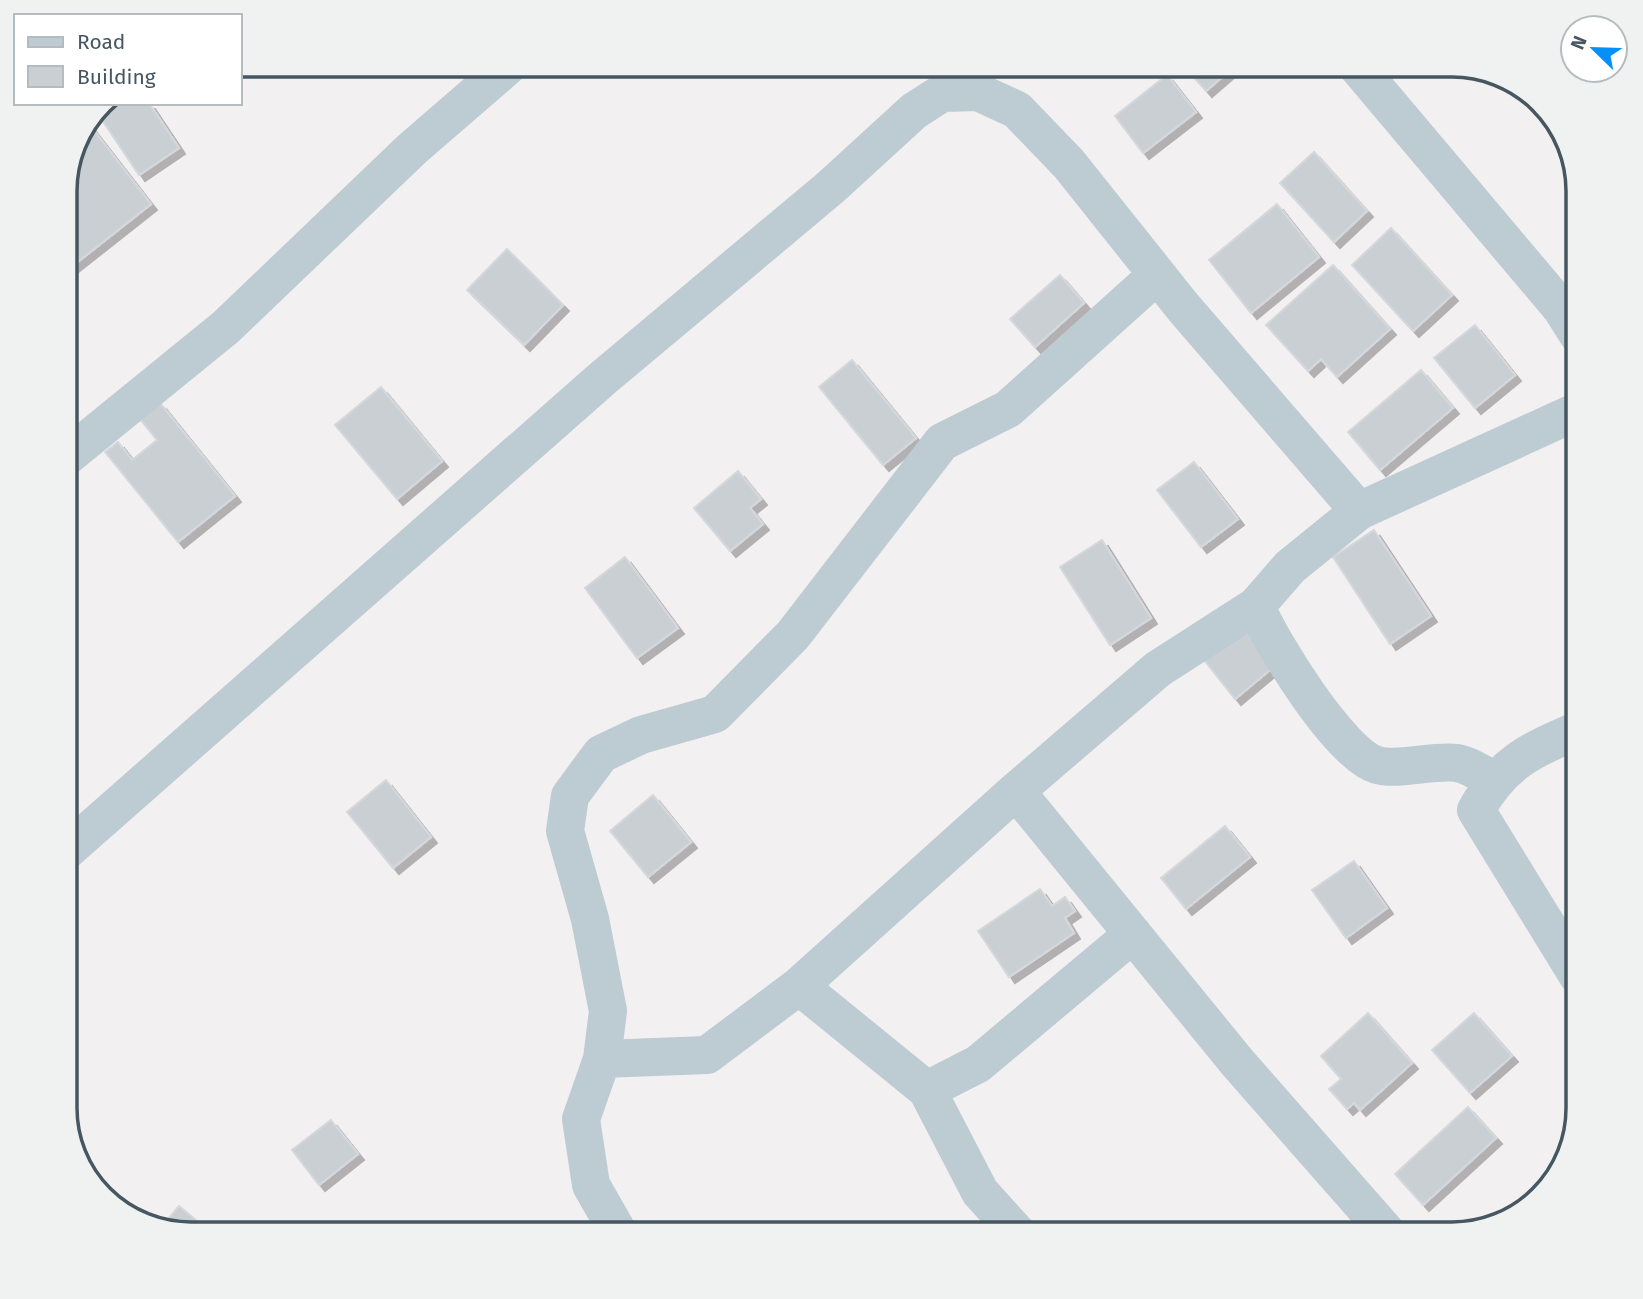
<svg xmlns="http://www.w3.org/2000/svg" width="1643" height="1299" font-family="'Fira Sans',sans-serif">
	<style>
		.building { fill: #cacfd4; stroke: #d4d8dd; stroke-width: 2; filter: url(#shadow) }
		.lines { fill: none; stroke-linecap: round; stroke-linejoin: round }
		.minor { stroke: #bdcbd2; stroke-width: 38 }
		.rim { fill: none; stroke: #465761; stroke-width: 3.5 }
	</style>
	<defs>
		<filter id="shadow"><feDropShadow dx="6" dy="6" stdDeviation="0" flood-color="#0004"/></filter>
	</defs>
	<rect width="100%" height="100%" fill="#f3f0f1"/>
	<path class="building" d="M1183,65H1236L1206,91Z
		M1167,75L1196,112L1143,153L1115,116Z
		M102,103H149L179,148L139,175L96,111Z
		M88,123L151,204L65,272V191L72,185L67,177L78,136Z
		M1314,152L1367,211L1334,242L1280,183Z
		M1277,204L1319,257L1251,313L1209,260Z
		M1391,228L1452,295L1413,331L1352,265Z
		M507,249L563,305L524,345L467,290Z
		M1333,265L1390,329L1337,377L1321,359L1308,371L1266,325Z
		M1060,275L1084,303L1035,347L1010,319Z
		M1475,325L1515,375L1475,408L1434,358Z
		M852,360L916,438L883,465L819,387Z
		M1421,370L1453,408L1380,470L1348,432Z
		M381,387L442,461L397,499L335,425Z
		M160,403L235,496L178,542L105,452L118,442L132,460L157,440L140,419Z
		M1194,462L1238,519L1201,547L1157,490Z
		M738,471L761,499L750,508L763,524L730,551L694,508Z
		M1374,530L1431,616L1390,644L1333,557Z
		M1102,540L1151,618L1110,645L1060,567Z
		M625,557L678,628L637,658L585,588Z
		M1245,627L1276,665L1235,699L1204,660Z
		M386,780L431,837L393,868L347,812Z
		M653,795L691,842L648,877L610,831Z
		M1225,826L1250,857L1186,909L1161,878Z
		M1354,861L1387,908L1346,938L1312,890Z
		M1040,889L1052,906L1065,897L1075,911L1065,918L1074,933L1009,977L978,931Z
		M1368,1013L1412,1063L1360,1110L1354,1103L1347,1109L1329,1089L1341,1079L1321,1056Z
		M1474,1013L1512,1056L1470,1093L1432,1050Z
		M1468,1107L1496,1138L1423,1205L1395,1174Z
		M331,1120L358,1154L319,1185L292,1150Z
		M179,1206L213,1234H191L164,1224Z"/>
	<g class="lines">
		<path class="minor" d="M1356,65L1561,308L1578,335
			M65,458L226,327L412,149L509,65
			M1256,606L1158,669L1016,791L1237,1062L1388,1234
			M1495,781C1484,775 1469,765 1457,763C1433,760 1398,771 1377,765C1340,754 1271,643 1256,606L1290,567L1359,511L1578,411
			M65,852L603,378L831,187L914,111L942,93L978,92L1017,110L1069,164L1183,307L1359,511
			M1578,976L1476,810C1503,762 1530,751 1578,730
			M799,986L1016,791
			M602,1059L608,1011L590,919L565,831L570,796L601,754L641,735L715,714L793,635L942,442L1008,409L1157,275
			M619,1234L591,1185L581,1119L602,1059L707,1055L799,986L927,1090
			M1018,1234L980,1192L927,1090L978,1064L1133,934"/>
	</g>
	<path d="M0 0H1643V1299H0ZM191 77H1452A114 114 0 0 1 1566 191V1108A114 114 0 0 1 1452 1222H191A114 114 0 0 1 77 1108V191A114 114 0 0 1 191 77Z" fill="#f0f2f2" fill-rule="evenodd"/>
	<path class="rim" d="M191 77H1452A114 114 0 0 1 1566 191V1108A114 114 0 0 1 1452 1222H191A114 114 0 0 1 77 1108V191A114 114 0 0 1 191 77Z"/>
	<rect x="14" y="14" width="228" height="91" fill="#ffffff" stroke="#b5bcc0" stroke-width="2"/>
	<rect x="28" y="37" width="35" height="10" fill="#bdcbd2" stroke="#b5bcc0" stroke-width="2"/>
	<text x="77" y="49" font-size="21" fill="#465761">Road</text>
	<rect x="28" y="66" width="35" height="21" fill="#cacfd4" stroke="#b5bcc0" stroke-width="2"/>
	<text x="77" y="84" font-size="21" fill="#465761">Building</text>
	<g transform="translate(1594 49) rotate(293)"><circle r="33" fill="#ffffff" stroke="#b5bcc0" stroke-width="2"/>
	<path d="M0-5L12 26L0 18L-12 26Z" fill="#058ff9"/>
	<text y="-10" font-size="19" font-weight="bold" text-anchor="middle" fill="#465761">N</text>
	</g>
</svg>
